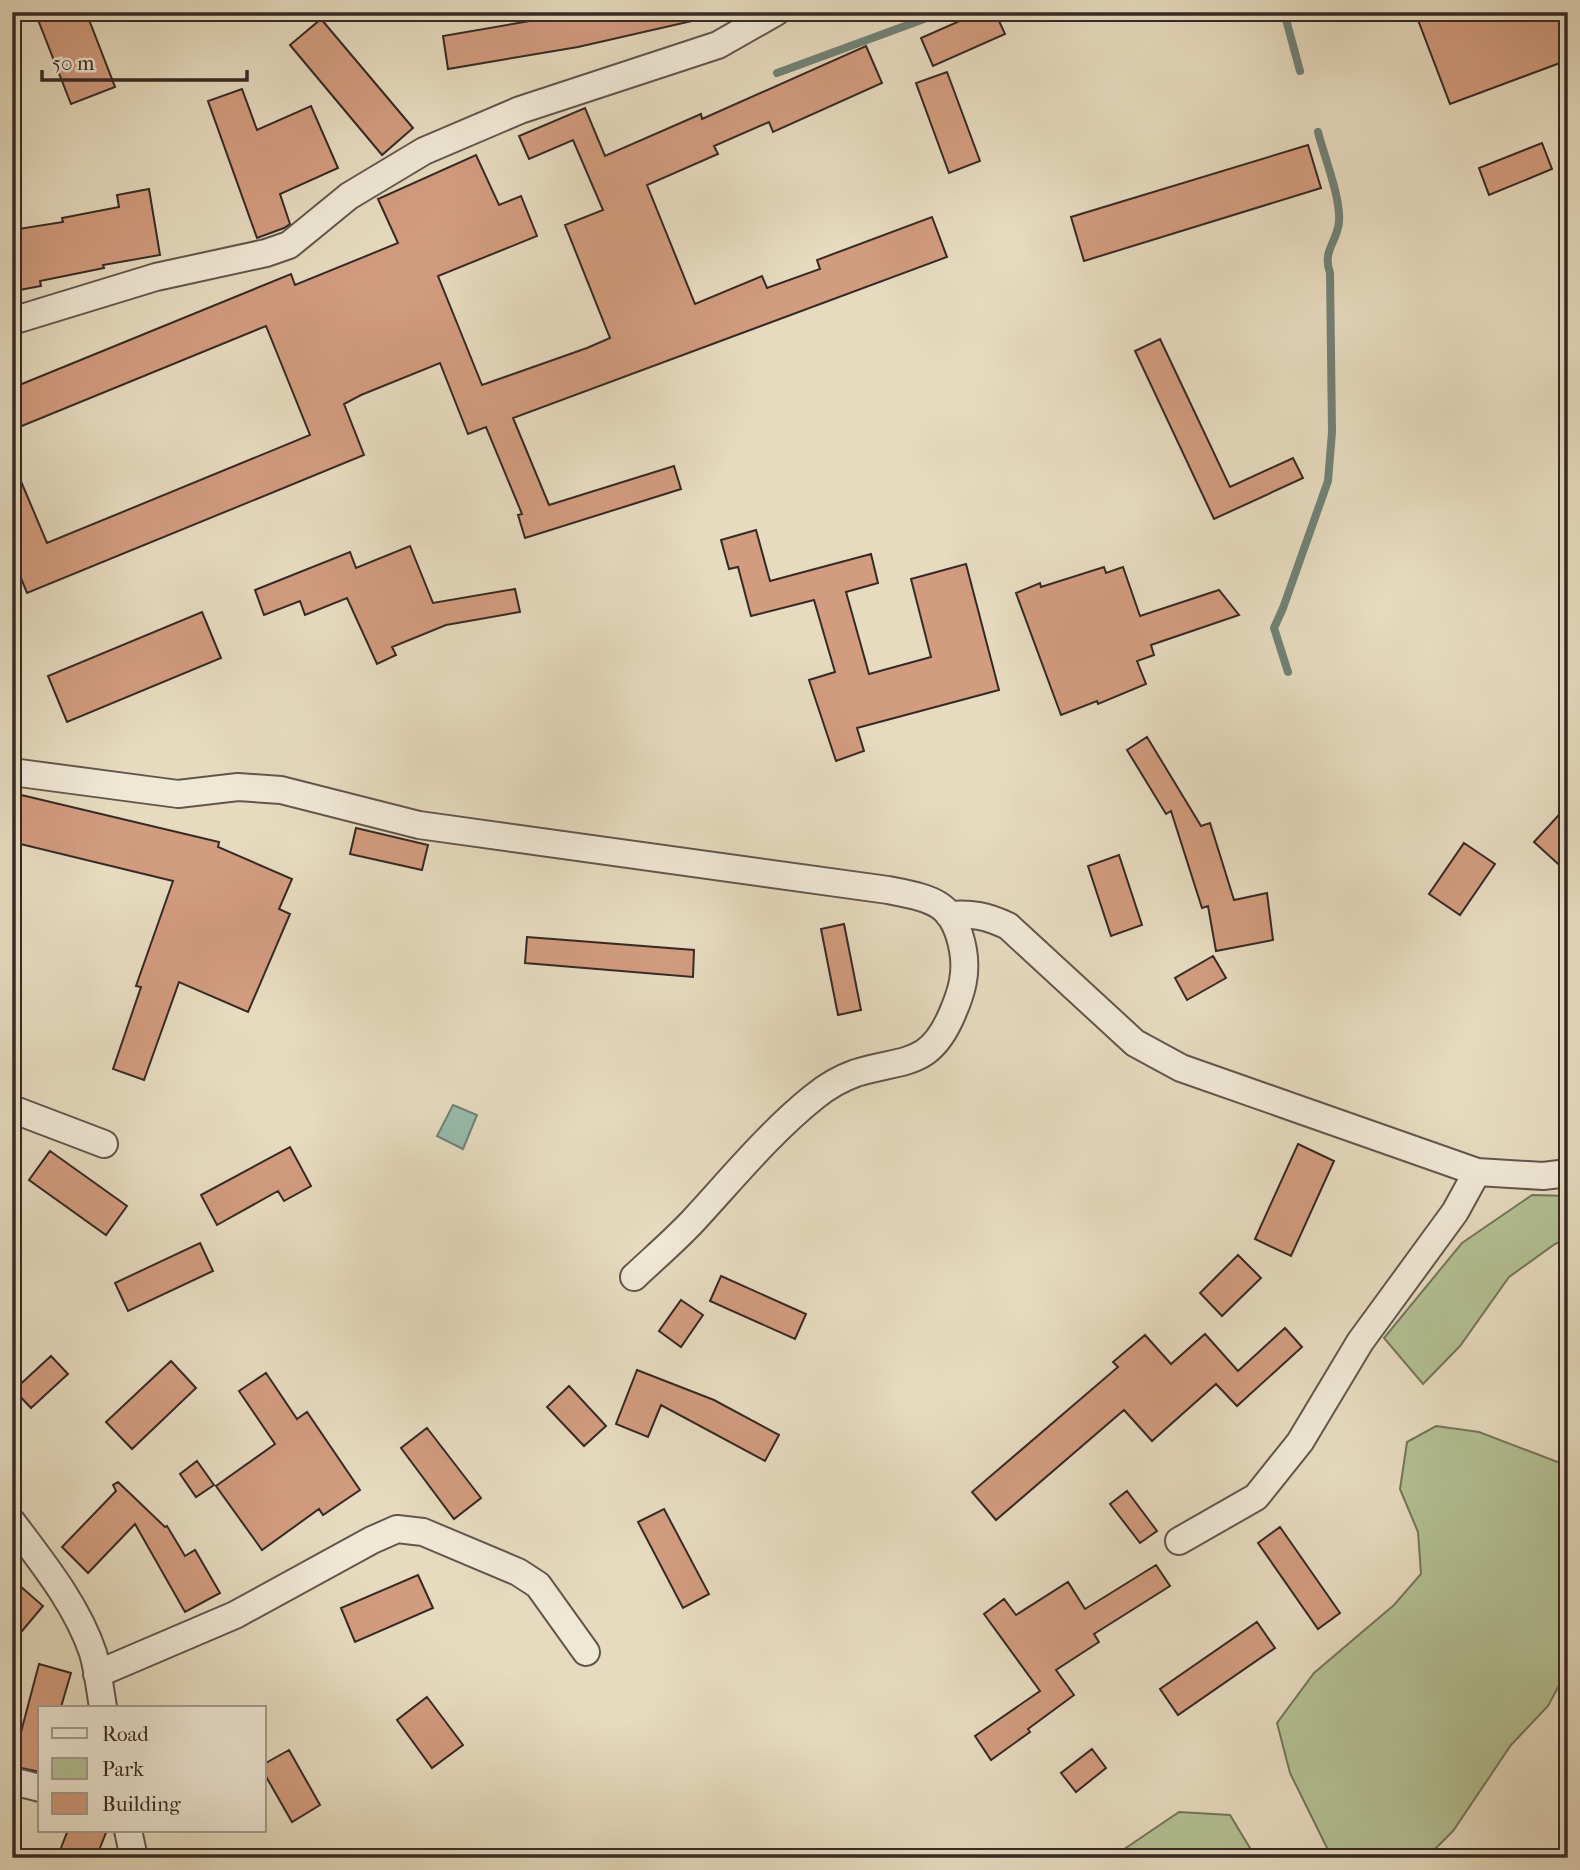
<svg xmlns="http://www.w3.org/2000/svg" width="1580" height="1870" font-family="'IM FELL French Canon',serif">
	<style>
		.green { fill: #b3c194; stroke: #74765c; stroke-width: 2 }
		.water { fill: #97bcac; stroke: #708276; stroke-width: 2 }
		.lines { fill: none; stroke-linecap: round; stroke-linejoin: round }
		.stream { stroke: #708276; stroke-width: 8 }
		.building { fill: #d29c7e; stroke: #362a25; stroke-width: 2 }
		.minor-casing { stroke: #62564c; stroke-width: 30 }
		.minor { stroke: #efe8d5; stroke-width: 26 }
		.rail-casing { stroke: #362a25; stroke-width: 8 }
		.rail { stroke: #efe8d5; stroke-width: 5; stroke-dasharray: 16; stroke-linecap: butt }
	</style>
	<rect width="100%" height="100%" fill="#e6dbbf"/>
	<filter id="stains"><feTurbulence type="fractalNoise" baseFrequency=".00286" numOctaves="4"/><feColorMatrix values="0 0 0 0 .2 0 0 0 0 .09 0 0 0 0 .02 0 0 0 .5 -.17"/></filter>
	<radialGradient id="worn" r=".72"><stop offset=".6" stop-color="#630" stop-opacity="0"/><stop offset="1" stop-color="#630" stop-opacity=".3"/></radialGradient>
	<path class="green" d="M1532,1195L1568,1196V1239L1555,1244L1509,1277L1460,1346L1423,1384L1384,1338L1462,1243Z
		M1436,1426L1479,1432L1568,1466V1669L1548,1706L1511,1745L1453,1831L1426,1858H1332L1290,1773L1277,1723L1314,1673L1394,1605L1421,1574L1418,1532L1400,1489L1407,1442Z
		M1179,1812L1230,1815L1256,1858H1111Z"/>
	<path class="water" d="M453,1105L477,1115L463,1149L437,1136Z"/>
	<g class="lines">
		<path class="stream" d="M1284,12L1300,71
			M777,73L943,12
			M1288,672L1274,628L1283,608L1328,481L1332,432L1330,273C1322,250 1337,243 1339,222C1341,198 1324,156 1318,132"/>
	</g>
	<path class="building" d="M35,12H86L115,87L71,104Z
		M582,12H691L692,21L578,47L448,69L443,36Z
		M980,12H995L1005,34L933,66L921,38Z
		M1415,12H1539L1540,21L1568,12V60L1450,104Z
		M321,19L413,128L382,155L290,45Z
		M866,46L882,83L773,132L769,122L714,146L718,154L647,185L695,304L762,276L767,288L820,269L817,260L932,217L947,257L513,418L549,505L674,466L681,489L525,538L518,515L522,514L486,427L468,434L440,363L361,395L344,404L364,455L27,593L12,556V460L47,543L310,435L266,326L12,430V388L291,274L295,285L398,243L378,199L476,155L499,205L521,196L537,236L438,276L482,385L587,348L610,338L565,225L603,210L573,140L529,159L519,136L585,108L605,156L701,114L702,119Z
		M947,72L980,161L949,173L916,83Z
		M242,89L257,130L311,106L338,168L280,194L290,224L284,228L257,238L208,101Z
		M1542,143L1552,169L1489,195L1479,168Z
		M1308,145L1321,188L1084,261L1071,217Z
		M149,189L160,255L103,265L104,268L40,281L41,286L14,291L12,230L63,222L62,218L119,207L117,195Z
		M1160,339L1230,487L1293,458L1303,478L1214,519L1135,351Z
		M756,530L770,581L871,554L878,583L846,592L869,674L931,657L911,579L966,564L999,690L857,728L864,751L836,761L809,680L835,672L814,600L751,616L738,567L729,569L721,540Z
		M410,546L433,603L515,589L520,612L446,625L392,647L396,655L377,664L347,598L305,615L300,601L264,615L255,590L350,552L356,568Z
		M1104,567L1106,573L1123,567L1140,616L1219,590L1239,615L1151,645L1154,655L1137,661L1146,684L1098,704L1097,701L1061,715L1016,593L1040,583L1041,587Z
		M202,612L221,658L67,722L48,676Z
		M1147,737L1201,826L1210,823L1234,900L1267,893L1273,940L1216,951L1208,906L1202,908L1171,811L1166,814L1127,750Z
		M17,794L219,842L218,847L292,879L279,909L290,914L248,1012L179,982L144,1080L113,1069L141,987L136,986L173,881L12,842V812Z
		M1568,805V873L1534,842Z
		M356,828L428,845L422,870L350,854Z
		M1464,843L1495,864L1460,915L1429,894Z
		M1119,855L1142,925L1111,936L1088,866Z
		M844,924L861,1010L838,1015L821,929Z
		M527,937L694,950L693,977L525,963Z
		M1213,956L1226,978L1187,1000L1175,978Z
		M1298,1144L1334,1161L1291,1256L1255,1239Z
		M290,1147L311,1186L284,1201L278,1191L217,1225L201,1195Z
		M50,1151L127,1206L106,1235L29,1180Z
		M200,1243L213,1271L128,1311L115,1283Z
		M1238,1255L1261,1278L1222,1316L1200,1293Z
		M721,1276L806,1314L795,1339L710,1301Z
		M681,1300L703,1315L681,1347L659,1331Z
		M1285,1328L1302,1347L1237,1406L1216,1384L1152,1441L1124,1410L996,1520L972,1492L1118,1367L1113,1362L1145,1335L1171,1364L1205,1334L1238,1371Z
		M51,1356L68,1374L31,1408L14,1390Z
		M171,1361L196,1388L132,1449L106,1422Z
		M637,1370L714,1400L779,1435L765,1461L661,1405L648,1437L616,1424Z
		M266,1373L297,1419L307,1412L360,1490L323,1515L319,1509L262,1550L216,1486L275,1444L239,1391Z
		M569,1386L606,1426L584,1446L547,1407Z
		M427,1428L481,1498L454,1519L401,1448Z
		M197,1461L214,1485L196,1497L180,1474Z
		M118,1482L165,1527L167,1526L185,1556L195,1550L220,1593L185,1612L135,1524L88,1573L62,1547L116,1491L113,1485Z
		M1127,1491L1157,1531L1140,1543L1110,1504Z
		M664,1509L709,1594L683,1608L638,1522Z
		M1280,1527L1340,1613L1318,1629L1258,1543Z
		M1156,1565L1170,1586L1094,1634L1099,1642L1056,1670L1074,1695L1028,1729L1030,1732L991,1760L975,1736L1040,1691L984,1614L1004,1599L1016,1615L1068,1582L1085,1609Z
		M418,1575L433,1608L355,1642L341,1608Z
		M12,1579L43,1606L12,1643Z
		M1257,1622L1275,1648L1178,1715L1160,1689Z
		M39,1664L71,1673L61,1707H40V1772L12,1766Z
		M427,1697L463,1745L432,1768L397,1720Z
		M1092,1749L1106,1768L1076,1792L1061,1773Z
		M289,1750L320,1805L292,1822L264,1773V1764Z
		M68,1830H107L96,1858H57Z"/>
	<g class="lines">
		<defs>
			<path id="minor" d="M12,321L156,277L266,253L289,245L349,196L424,151L520,110L718,45L776,12
				M12,772L178,794L238,787L281,790L419,825L888,890C932,899 954,901 963,950C967,973 962,991 953,1012C930,1068 905,1058 856,1073C842,1078 826,1087 814,1097C770,1132 730,1181 692,1222C673,1242 653,1259 634,1277
				M949,915C972,913 987,916 1008,926L1135,1043L1181,1068L1477,1172L1543,1176L1568,1173
				M12,1109L104,1144
				M12,1522C42,1562 77,1605 93,1653C98,1670 100,1690 103,1707
				M1179,1541L1256,1497L1300,1442L1360,1342L1455,1212L1477,1172
				M97,1674L235,1615L372,1540L397,1529L423,1532L518,1572L538,1585L586,1652
				M12,1781L40,1788
				M128,1830L134,1858"/>
		</defs>
		<use href="#minor" class="minor-casing"/>
		<use href="#minor" class="minor"/>
		<defs>
			<path id="rail" d="M1502,13L1503,12"/>
		</defs>
		<use href="#rail" class="rail-casing"/>
		<use href="#rail" class="rail"/>
	</g>
	<rect width="1580" height="1870" fill="none" stroke="#e6dbbf" stroke-width="42"/>
	<rect x="14" y="14" width="1552" height="1842" fill="none" stroke="#362a25" stroke-width="3.5"/>
	<rect x="21" y="21" width="1538" height="1828" fill="none" stroke="#362a25" stroke-width="2"/>
	<rect x="38" y="1706" width="228" height="126" fill="#efe8d5" stroke="#a59c8f" stroke-width="2"/>
	<rect x="52" y="1728" width="35" height="10" fill="#efe8d5" stroke="#a59c8f" stroke-width="2"/>
	<text x="102" y="1741" font-size="21" fill="#362a25">Road</text>
	<rect x="52" y="1758" width="35" height="21" fill="#b3c194" stroke="#a59c8f" stroke-width="2"/>
	<text x="102" y="1776" font-size="21" fill="#362a25">Park</text>
	<rect x="52" y="1793" width="35" height="21" fill="#d29c7e" stroke="#a59c8f" stroke-width="2"/>
	<text x="102" y="1811" font-size="21" fill="#362a25">Building</text>
	<path d="M42 70v10h205v-10" fill="none" stroke="#362a25" stroke-width="3.5"/>
	<text x="52" y="70" font-size="21" fill="#362a25" stroke="#efe8d5" stroke-width="5" paint-order="stroke">50 m</text>
	<rect width="100%" height="100%" filter="url(#stains)"/>
	<rect width="100%" height="100%" fill="url(#worn)"/>
</svg>
